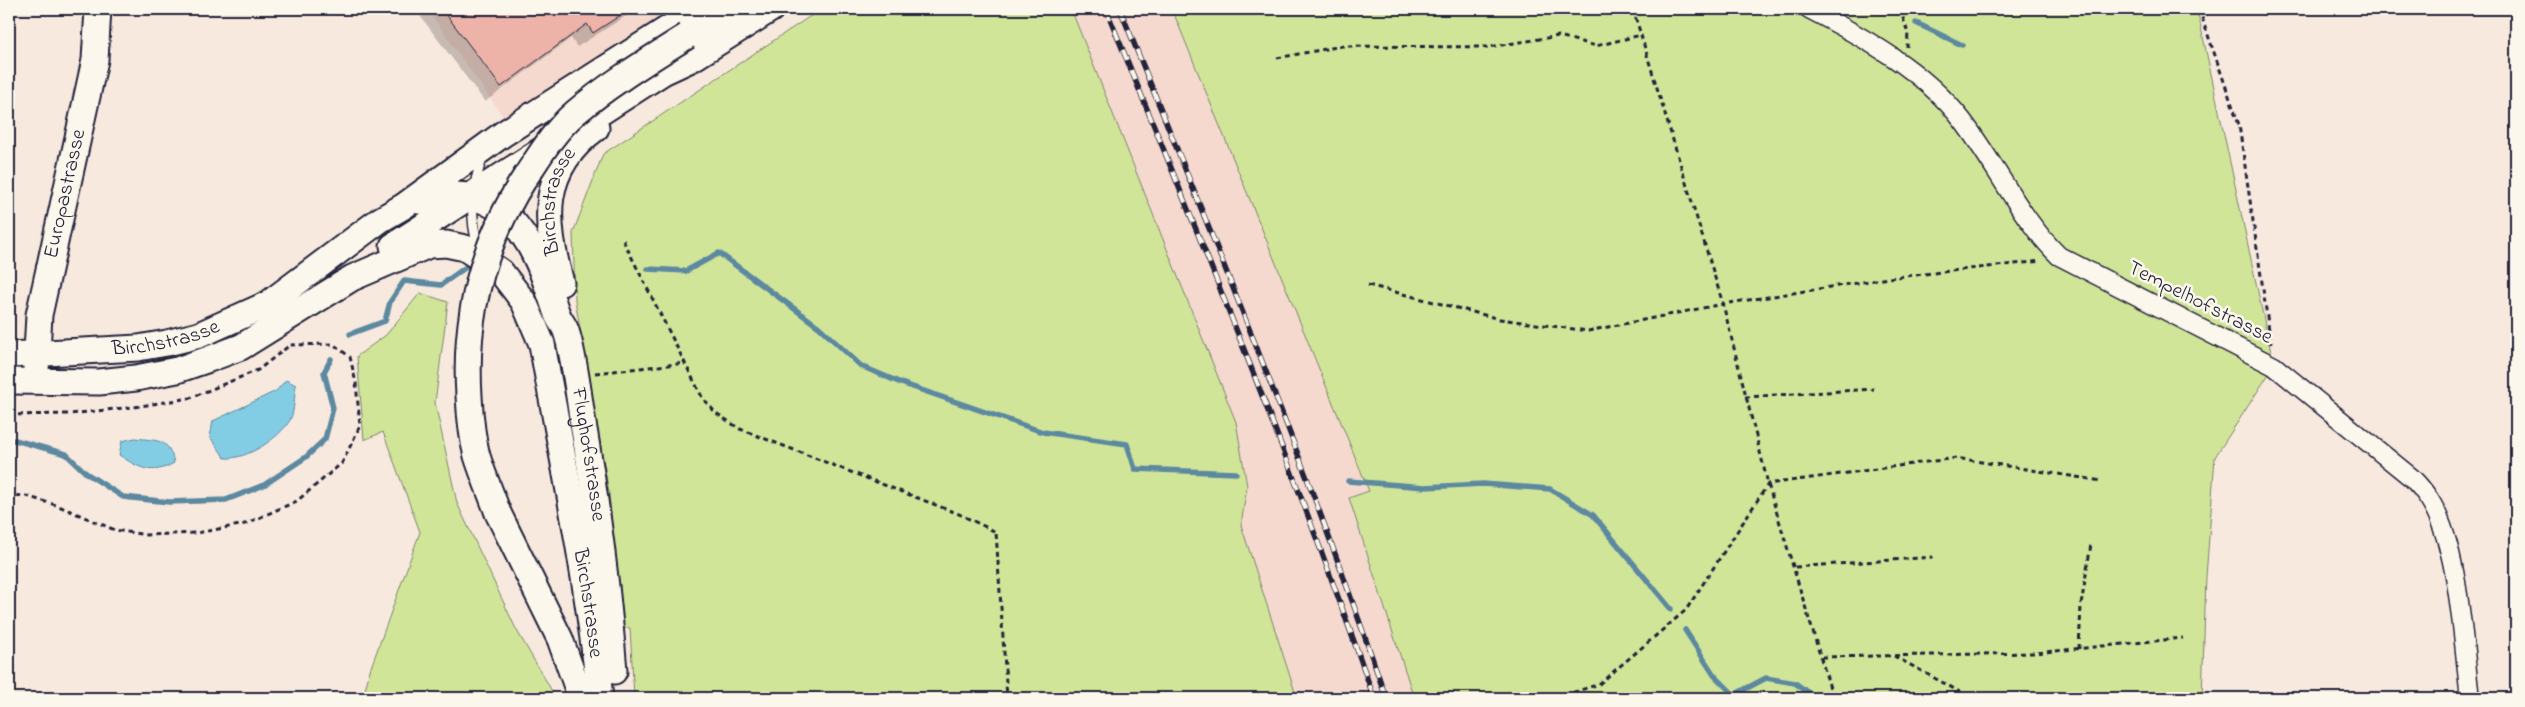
<svg xmlns="http://www.w3.org/2000/svg" width="2525" height="707" font-family="'Indie Flower',sans-serif">
	<style>
		.built { fill: #f5d9cf }
		.green { fill: #d1e599; stroke: #7a846a }
		.water { fill: #83cde4; stroke: #5c89a0 }
		.shadow { fill: #0003 }
		.lines { fill: none; stroke-linecap: round; stroke-linejoin: round }
		.stream { stroke: #5c89a0; stroke-width: 5.5 }
		.building { fill: #edb3a9; stroke: #22223b }
		.lane-casing { stroke: #22223b; stroke-width: 12 }
		.street-casing { stroke: #22223b; stroke-width: 21 }
		.secondary-casing { stroke: #22223b; stroke-width: 29 }
		.path { stroke: #22223b; stroke-width: 3; stroke-dasharray: 5 4; stroke-linecap: butt }
		.lane { stroke: #fbf7ec; stroke-width: 9 }
		.street { stroke: #fbf7ec; stroke-width: 18 }
		.secondary { stroke: #fbf7ec; stroke-width: 25 }
		.rail-casing { stroke: #22223b; stroke-width: 5.5 }
		.rail { stroke: #fbf7ec; stroke-width: 4; stroke-dasharray: 11; stroke-linecap: butt }
		.secondary-bridge-casing { stroke: #22223b; stroke-width: 29; stroke-linecap: butt }
		.secondary-bridge { stroke: #fbf7ec; stroke-width: 25 }
		.labels { text-anchor: middle; dominant-baseline: central; stroke-width: 5; stroke-linejoin: round; paint-order: stroke }
		.street-label { font-size: 21px; fill: #22223b; stroke: #fbf7ec }
	</style>
	<rect width="100%" height="100%" fill="#f8e9df"/>
	<filter id="ink" filterUnits="userSpaceOnUse"><feTurbulence type="fractalNoise" baseFrequency=".02" numOctaves="2"/><feDisplacementMap in="SourceGraphic" scale="10" xChannelSelector="R" yChannelSelector="G"/><feConvolveMatrix kernelMatrix="1 2 1 2 8 2 1 2 1" color-interpolation-filters="sRGB"/></filter>
	<g filter="url(#ink)">
		<path class="built" d="M427,9H684L507,122Z
			M1071,9H1172L1370,491L1349,498L1414,698H1297L1241,525L1247,486L1236,422Z"/>
		<path class="green" d="M821,9H1071L1236,422L1247,486L1241,525L1297,698H634L630,628H621L609,493L575,300L573,233L603,154Z
			M1172,9H2197L2274,366L2215,457L2206,577L2202,698H1414L1349,498L1369,491Z
			M420,293L448,302L435,403L457,503L516,629L556,698H363L370,670L420,532L383,432L364,440L357,356L386,335Z"/>
		<path class="water" d="M286,380L296,385C294,395 295,411 290,420C280,438 246,460 225,458L210,437L213,421L276,391Z
			M135,438C158,441 169,438 174,463C152,476 139,468 119,455L122,441Z"/>
		<path class="shadow" d="M415,9H637L577,47L571,38L485,102Z"/>
		<g class="lines">
			<path class="stream" d="M1885,9L1893,12
				M1916,23L1962,45
				M648,269L686,271L719,253L819,327L861,366L901,383L1043,432L1127,444L1135,469L1236,473
				M350,334L385,321L390,302L404,281L441,285L466,267
				M9,441L15,440L66,454L86,473L123,497L169,502L226,500L264,485L306,457L325,439L333,408L324,372L331,359
				M1348,481L1425,487L1483,484L1550,489L1593,515L1671,609
				M1685,630L1714,675L1734,695L1766,678L1795,683L1816,698
				M1841,695L1843,698"/>
		</g>
		<path class="building" d="M442,9H630L593,33L587,24L501,87Z"/>
		<g class="lines">
			<defs>
				<path id="lane" d="M479,251C469,217 471,189 483,156"/>
				<path id="street" d="M1809,9C1865,38 1923,70 1962,120C1996,164 2019,217 2059,256L2274,366L2412,478C2418,484 2424,491 2429,499C2459,545 2463,643 2470,698"/>
				<g id="secondary">
					<path d="M687,36L730,9"/>
					<path id="s1" d="M418,201C459,188 495,195 521,232C539,256 547,286 557,314C559,320 564,325 566,331C576,361 579,404 585,435C598,514 608,592 614,671"/>
					<path d="M393,246L663,72L693,58L771,9"/>
					<path id="s2" d="M561,283C544,221 539,170 596,128"/>
					<path id="s3" d="M9,355L138,348L167,343L199,335L268,304L380,220L404,206L503,134L699,9"/>
					<path id="s4" d="M36,370L39,315L95,60L98,9"/>
					<path id="s5" d="M9,381L99,382L136,378L177,370L209,359L241,347L352,278L429,245L446,244L465,248L501,272L524,302L542,344C563,462 588,579 600,698"/>
					<path d="M498,513L560,639L581,698"/>
				</g>
			</defs>
			<use href="#lane" class="lane-casing"/>
			<use href="#street" class="street-casing"/>
			<use href="#secondary" class="secondary-casing"/>
			<path class="path" d="M1633,9L1723,304L1768,484L1833,698
				M1900,9L1908,33L1907,47
				M2199,9L2239,125L2271,344
				M1277,58L1342,46L1489,47L1559,36L1596,46L1641,35
				M623,240L703,399L716,413L740,429L959,514L996,532L1007,698
				M1368,285L1500,319L1588,331L1723,304L1888,278L2041,261
				M595,373L686,363
				M1745,397L1874,389
				M9,415L69,414L134,407L190,398L258,370L290,345L333,344L350,357L356,383L360,426L342,463L297,501L245,524L197,533L146,535L115,530L56,505L26,496L9,495
				M1795,567L1933,557
				M2079,649L2081,605L2091,544
				M1894,656L1971,698
				M1822,657L2035,653L2183,638
				M1556,698L1599,684L1686,610L1768,484L1956,458L2102,481"/>
			<use href="#lane" class="lane"/>
			<use href="#street" class="street"/>
			<use href="#secondary" class="secondary"/>
			<defs>
				<path id="rail" d="M1106,9C1200,237 1293,465 1374,698
					M1120,9C1213,237 1307,465 1386,698"/>
			</defs>
			<use href="#rail" class="rail-casing"/>
			<use href="#rail" class="rail"/>
			<defs>
				<path id="secondary-bridge" d="M498,513C491,494 483,475 477,456C472,437 470,416 469,396C464,317 482,243 526,176C540,155 555,130 575,113C609,84 649,60 687,36"/>
			</defs>
			<use href="#secondary-bridge" class="secondary-bridge-casing"/>
			<use href="#secondary-bridge" class="secondary-bridge"/>
		</g>
	</g>
	<g class="labels">
		<g class="street-label">
			<text stroke="none"><textPath href="#s4" startOffset="179">Europastrasse</textPath></text>
			<text stroke="none"><textPath href="#s2" startOffset="84">Birchstrasse</textPath></text>
			<text transform="translate(2200 303) rotate(27)">Tempelhofstrasse</text>
			<text stroke="none"><textPath href="#s3" startOffset="158">Birchstrasse</textPath></text>
			<text stroke="none"><textPath href="#s1" startOffset="351">Flughofstrasse</textPath></text>
			<text stroke="none"><textPath href="#s5" startOffset="878">Birchstrasse</textPath></text>
		</g>
	</g>
	<rect width="2525" height="707" fill="none" stroke="#fbf7ec" stroke-width="30"/>
	<rect x="15" y="15" width="2495" height="677" fill="none" stroke="#22223b" stroke-width="2" filter="url(#ink)"/>
</svg>
